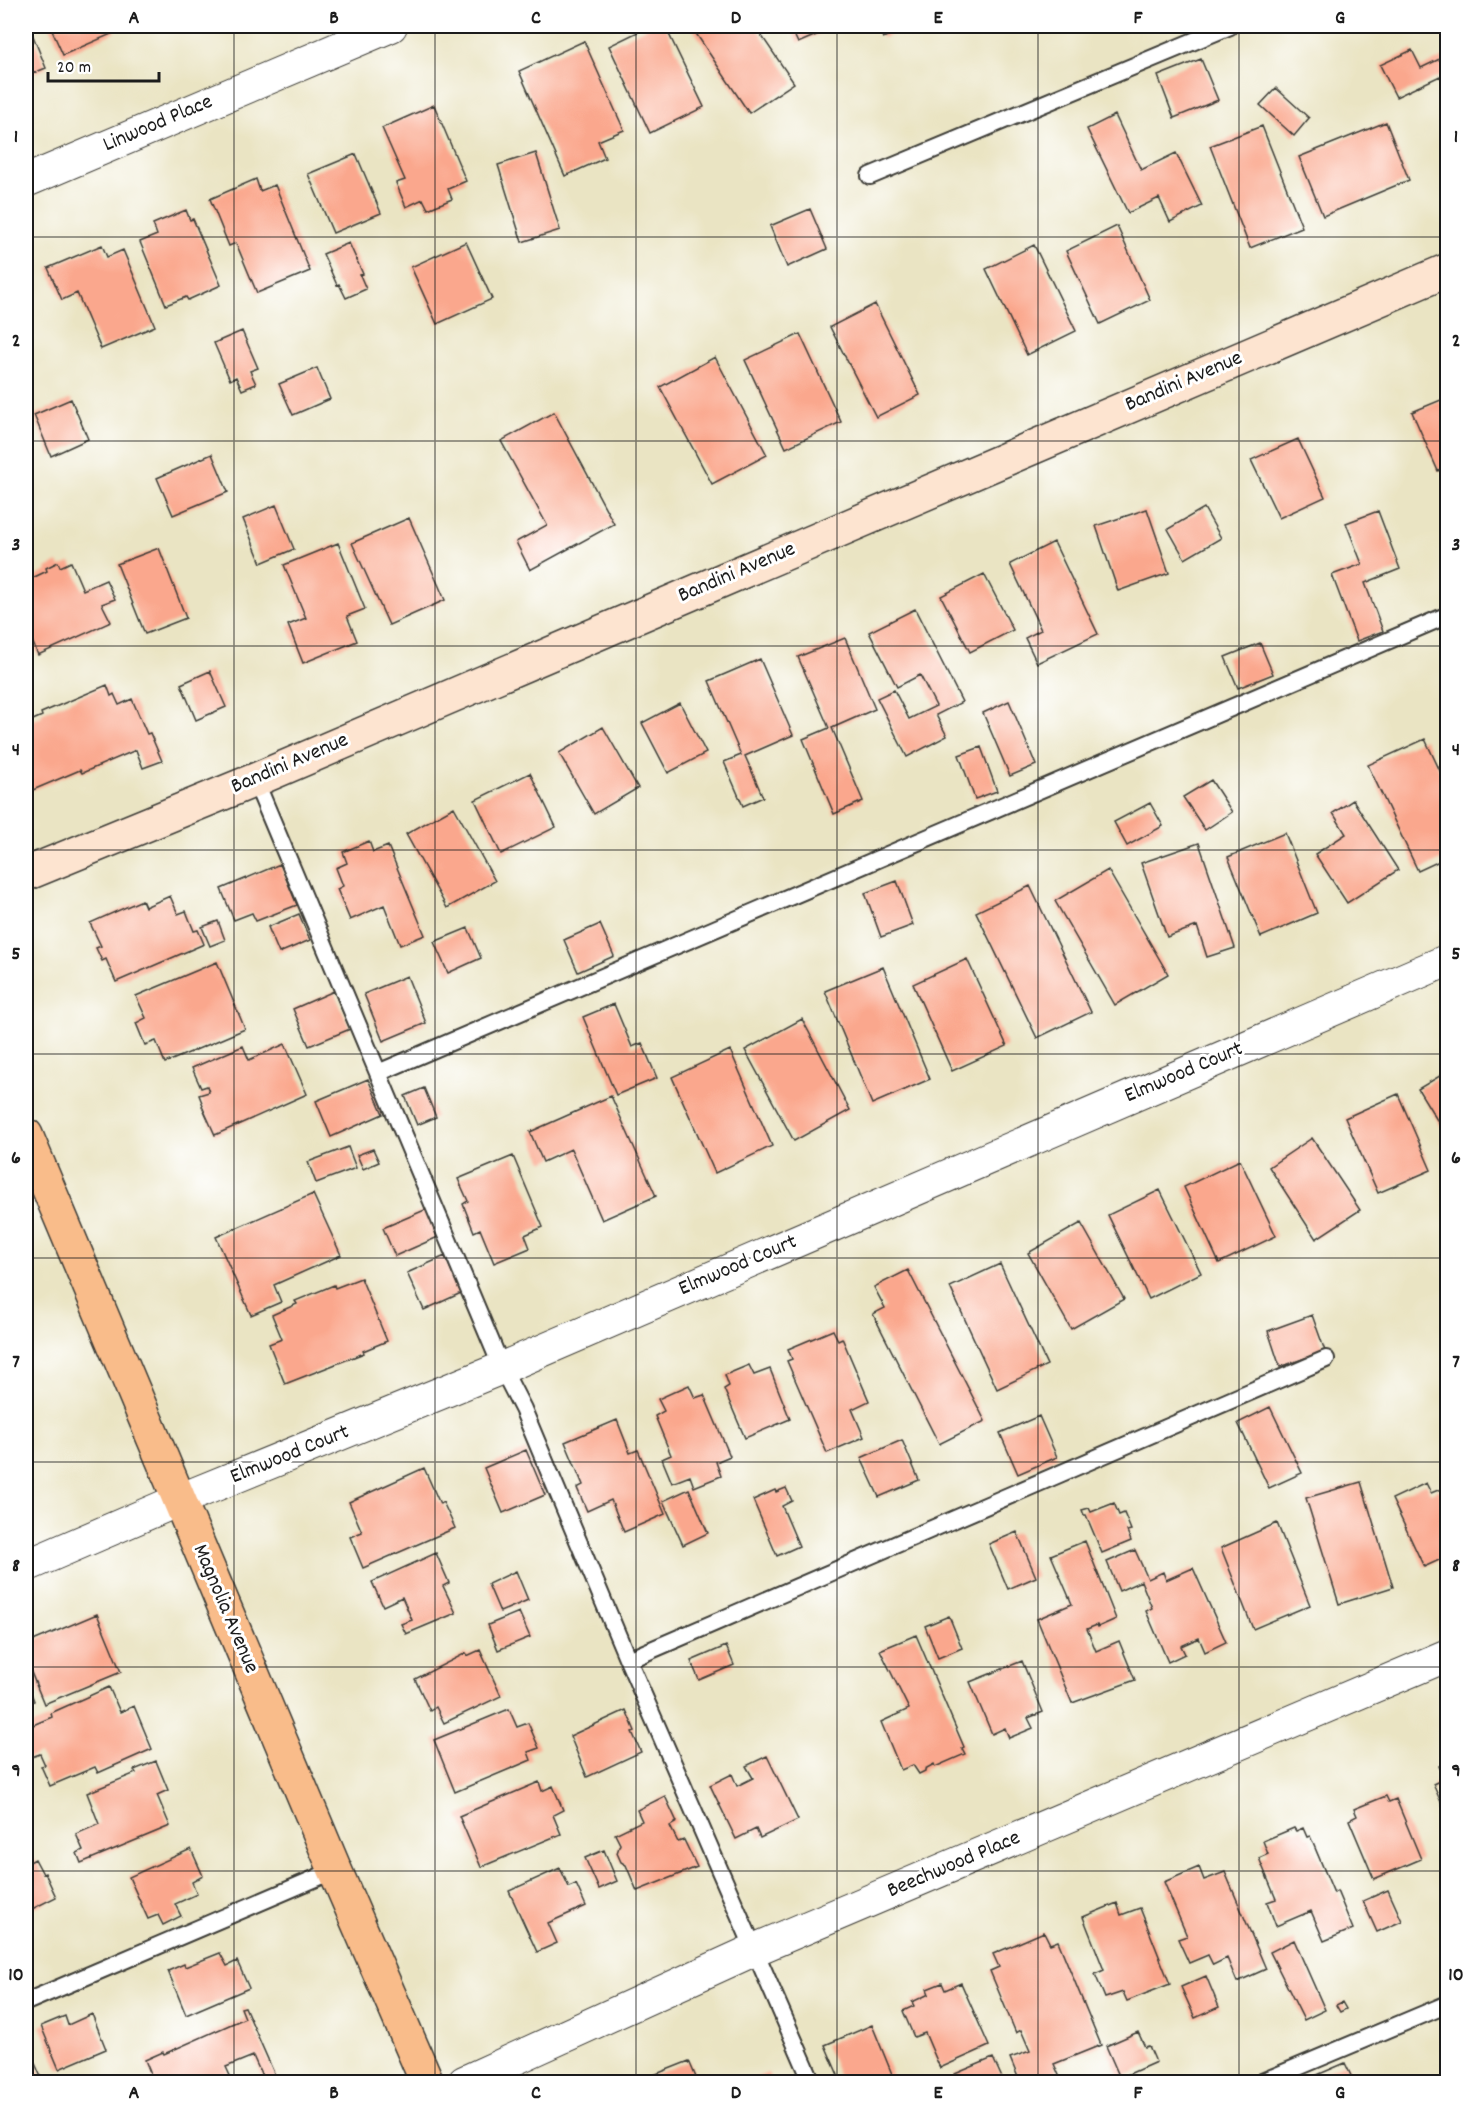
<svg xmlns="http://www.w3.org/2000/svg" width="1473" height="2108" font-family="Dekko,sans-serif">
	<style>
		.building { fill: #faa78d }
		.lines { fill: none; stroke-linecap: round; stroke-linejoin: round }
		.lane-casing { stroke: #3b3a35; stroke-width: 20 }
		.street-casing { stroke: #3b3a35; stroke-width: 34 }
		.secondary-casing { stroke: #3b3a35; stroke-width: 36 }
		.primary-casing { stroke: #3b3a35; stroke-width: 36 }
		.lane { stroke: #fff; stroke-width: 16 }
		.street { stroke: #fff; stroke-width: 32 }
		.secondary { stroke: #fde4d0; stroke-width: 33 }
		.primary { stroke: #f9bc8a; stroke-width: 33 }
		.grid { fill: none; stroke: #1c1c1c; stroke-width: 1.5; stroke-opacity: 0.55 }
		.labels { text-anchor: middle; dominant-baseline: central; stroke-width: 6; stroke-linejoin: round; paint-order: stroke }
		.street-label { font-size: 22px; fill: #1c1c1c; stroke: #fff }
		.neatline { fill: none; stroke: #1c1c1c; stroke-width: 2 }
		.grid-label { font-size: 20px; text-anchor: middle; font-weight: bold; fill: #1c1c1c }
	</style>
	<rect width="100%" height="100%" fill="#fff"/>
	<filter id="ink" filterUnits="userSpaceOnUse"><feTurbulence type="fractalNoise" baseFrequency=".0167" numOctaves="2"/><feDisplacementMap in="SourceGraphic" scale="12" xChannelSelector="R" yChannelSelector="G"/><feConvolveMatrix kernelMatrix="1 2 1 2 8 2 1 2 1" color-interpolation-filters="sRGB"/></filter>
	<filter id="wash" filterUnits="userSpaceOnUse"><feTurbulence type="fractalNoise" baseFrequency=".008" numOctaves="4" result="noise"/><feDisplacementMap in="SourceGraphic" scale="24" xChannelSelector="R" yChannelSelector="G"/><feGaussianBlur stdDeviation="1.35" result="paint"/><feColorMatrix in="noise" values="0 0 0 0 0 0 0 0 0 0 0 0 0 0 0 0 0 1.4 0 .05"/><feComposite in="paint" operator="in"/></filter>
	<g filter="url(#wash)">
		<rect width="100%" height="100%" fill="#eae4c3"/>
		<g id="blocks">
			<path class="building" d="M26,26H29L46,68L26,76Z
				M50,26H113L116,32L63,55Z
				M650,26H665L704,107L650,133L609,46Z
				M691,26H755L794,83L749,113Z
				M790,26H837L798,43Z
				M877,26H909L883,38Z
				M584,41L624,130L598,141L605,158L565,176L519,71Z
				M1412,50L1421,68L1448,55V91L1440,76L1396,97L1380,65Z
				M1201,59L1218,100L1174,118L1158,76Z
				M1276,88L1309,118L1294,136L1260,105Z
				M434,105L466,181L448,189L452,199L428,209L423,199L406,207L396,183L405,180L382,128Z
				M1115,115L1141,170L1176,153L1202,206L1170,222L1159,198L1128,213L1087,129Z
				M1386,122L1409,180L1323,216L1299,157Z
				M1262,126L1302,227L1250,248L1210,146Z
				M536,153L560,230L522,242L498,165Z
				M356,154L381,213L333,233L308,174Z
				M256,179L260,191L275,185L310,271L257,293L236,243L229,246L210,199Z
				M810,209L827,249L787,267L770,226Z
				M186,210L190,220L193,219L221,285L188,300L186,297L166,305L140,242L157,235L153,224Z
				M1117,226L1150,300L1100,324L1066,251Z
				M466,242L492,299L437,324L411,267Z
				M349,243L363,274L360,275L366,289L346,298L339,284L337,285L323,254Z
				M102,245L107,257L123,250L155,326L101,349L77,293L62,300L48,268Z
				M1034,245L1076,331L1027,355L986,269Z
				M875,304L920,395L876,417L830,327Z
				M242,331L258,368L250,371L256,384L242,390L236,377L230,380L214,343Z
				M800,334L841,422L786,448L745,360Z
				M715,357L767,455L712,484L660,387Z
				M317,368L330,399L293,415L279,384Z
				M1448,397V466L1438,471L1412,412Z
				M71,399L88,439L51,456L34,415Z
				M554,412L614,524L530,570L516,542L547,525L501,441Z
				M1298,439L1325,497L1279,518L1251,460Z
				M212,454L228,492L173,515L157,478Z
				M276,505L294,549L261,563L243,519Z
				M1204,508L1221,538L1185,559L1168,529Z
				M1147,509L1169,573L1118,591L1096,526Z
				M1378,511L1400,569L1365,583L1383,631L1357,641L1332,575L1362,564L1346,523Z
				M409,518L445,600L389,625L352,543Z
				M1054,542L1098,634L1037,663L1025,638L1041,630L1010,564Z
				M338,543L365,609L347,616L357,641L303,663L288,625L306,618L284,565Z
				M159,548L186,618L145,634L117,564Z
				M58,562L60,567L71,562L83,590L106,580L115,599L102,604L111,622L38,655L28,631L26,632V581L47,571L46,568Z
				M984,574L1013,630L970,652L941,596Z
				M915,609L962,702L936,715L947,736L907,757L877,698L894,690L909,719L936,706L920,675L897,687L869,632Z
				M845,638L875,709L832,728L863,801L834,814L803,739L829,728L798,657Z
				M1260,643L1273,674L1238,688L1225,657Z
				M760,659L793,735L745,756L763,797L743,806L724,762L741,755L709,681Z
				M210,671L226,707L196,720L181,684Z
				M107,685L111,696L114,694L119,705L132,699L147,734L150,733L162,761L143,768L136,750L82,773L80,770L33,790L31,785L26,787V723L42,716L41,713Z
				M1009,701L1036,765L1010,776L983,713Z
				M680,703L706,753L668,773L642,723Z
				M603,727L638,788L594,814L559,753Z
				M1425,739L1448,788V857L1418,871L1368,765Z
				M981,747L997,791L975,799L959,755Z
				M530,773L556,827L501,854L475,800Z
				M1211,780L1232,812L1205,830L1183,797Z
				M1353,800L1398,870L1347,903L1315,854L1346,834L1333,813Z
				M1150,803L1163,826L1127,846L1114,822Z
				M454,807L495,881L447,908L406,834Z
				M1285,833L1317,913L1261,937L1228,857Z
				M369,841L373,852L388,846L425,935L400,945L384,905L350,920L337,889L343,886L336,868L347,863L343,852Z
				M1199,843L1235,948L1207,957L1197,926L1167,937L1141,863Z
				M280,864L297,905L256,921L252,913L234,920L221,889Z
				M1108,870L1168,974L1115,1005L1055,901Z
				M897,881L913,925L881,937L865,893Z
				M1030,886L1091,1012L1037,1038L976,912Z
				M170,896L178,914L186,911L194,931L198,930L204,944L116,982L106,959L102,961L96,948L101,946L90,923L142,900L145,907Z
				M299,914L310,940L279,953L268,927Z
				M218,921L225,940L210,946L202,927Z
				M600,924L614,956L578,972L564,940Z
				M468,928L481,958L448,973L434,942Z
				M967,959L1007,1046L952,1071L913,984Z
				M217,962L245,1029L165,1063L156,1041L145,1045L136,1023L146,1018L136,996Z
				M883,967L930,1079L872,1104L825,991Z
				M407,976L426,1023L383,1041L364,994Z
				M334,991L350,1029L309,1046L293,1009Z
				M614,1004L632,1047L642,1043L657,1078L616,1095L583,1017Z
				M802,1019L850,1110L794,1141L745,1050Z
				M285,1044L307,1094L215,1135L202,1106L203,1105L199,1095L209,1092L207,1086L201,1088L192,1068L243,1046L249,1060Z
				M730,1050L772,1146L715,1173L672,1077Z
				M1448,1071V1138L1418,1089Z
				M368,1079L383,1114L331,1137L316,1101Z
				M424,1088L436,1117L417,1125L405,1096Z
				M1398,1094L1431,1170L1378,1193L1345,1118Z
				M611,1096L656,1196L602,1220L571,1149L543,1162L530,1132Z
				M1312,1138L1360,1210L1316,1239L1269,1167Z
				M348,1147L356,1168L316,1183L308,1162Z
				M373,1149L379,1162L363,1169L357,1155Z
				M513,1156L543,1227L525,1235L530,1248L494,1263L480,1229L474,1232L463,1204L468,1201L458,1179Z
				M1240,1160L1276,1236L1219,1263L1184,1187Z
				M1160,1190L1201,1273L1149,1299L1108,1215Z
				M313,1194L341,1255L274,1285L281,1302L251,1315L216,1237Z
				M427,1209L438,1237L395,1256L383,1228Z
				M1081,1223L1124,1299L1071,1329L1028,1253Z
				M445,1256L461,1293L424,1310L407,1273Z
				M1000,1264L1047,1365L997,1389L950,1287Z
				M908,1270L985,1421L939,1444L873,1314L885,1308L874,1287Z
				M361,1278L387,1341L363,1351L364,1353L285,1384L269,1344L282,1339L272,1315L297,1304L295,1301L334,1285L335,1288Z
				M1312,1315L1325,1351L1280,1367L1268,1331Z
				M833,1330L838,1340L842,1338L869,1401L852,1409L864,1437L827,1453L787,1361L792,1359L788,1349Z
				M749,1365L754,1375L770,1369L790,1419L745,1438L724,1389L729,1386L725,1375Z
				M689,1385L695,1398L704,1395L730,1456L716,1462L721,1476L694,1487L690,1476L672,1483L662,1459L671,1455L655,1416L664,1411L658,1399Z
				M1270,1407L1302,1473L1269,1488L1238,1423Z
				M1039,1416L1057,1457L1018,1474L1000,1433Z
				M617,1420L630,1453L638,1450L665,1514L624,1532L611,1500L587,1511L577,1488L583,1485L565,1442Z
				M902,1440L919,1480L879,1497L861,1458Z
				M526,1450L545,1495L503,1513L484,1468Z
				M424,1468L440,1504L443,1502L455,1528L363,1568L350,1537L362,1532L349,1502Z
				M1361,1482L1393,1587L1339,1604L1306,1498Z
				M1426,1483L1431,1493L1448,1486V1556L1424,1567L1392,1499Z
				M786,1488L792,1501L782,1506L799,1546L777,1556L753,1500L775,1490L776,1492Z
				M689,1489L708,1533L683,1545L663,1501Z
				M1114,1503L1119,1515L1124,1513L1131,1530L1127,1531L1131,1541L1102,1553L1086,1515H1084L1082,1510L1089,1508L1091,1512Z
				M1277,1523L1310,1605L1253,1629L1221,1548Z
				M1017,1532L1036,1577L1008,1589L989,1544Z
				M1085,1541L1116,1619L1098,1627L1097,1625L1087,1629L1096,1651L1119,1641L1135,1680L1072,1703L1037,1619L1072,1604L1051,1555Z
				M1135,1550L1148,1579L1163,1572L1166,1580L1193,1568L1226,1642L1205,1652L1199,1638L1181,1646L1185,1654L1168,1662L1146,1611L1152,1608L1141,1581L1119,1591L1107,1562Z
				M436,1553L449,1583L443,1586L456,1613L406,1634L401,1624L412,1620L402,1597L383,1606L372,1582Z
				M516,1571L528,1600L500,1612L488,1584Z
				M519,1612L530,1637L498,1650L488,1625Z
				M97,1614L121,1672L44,1704L26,1660V1644Z
				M949,1616L962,1648L938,1658L925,1626Z
				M916,1635L964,1747L962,1748L965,1754L935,1767L934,1764L925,1769V1771L919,1774L913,1765L901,1770L881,1722L909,1709L880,1650Z
				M726,1646L734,1665L699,1680L691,1661Z
				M480,1650L501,1696L444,1723L436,1707L430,1711L415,1679L466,1653L467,1656Z
				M1022,1661L1043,1712L1028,1718L1033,1728L1009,1738L1005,1728L992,1734L970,1682Z
				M26,1680L34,1701L26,1705Z
				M109,1687L120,1712L134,1706L152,1749L98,1773L95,1767L50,1786L41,1766L45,1765L40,1754L26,1759V1724L31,1722L33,1725L52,1717L51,1713Z
				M509,1709L517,1727L528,1723L539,1748L528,1752L531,1760L455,1792L434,1740Z
				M626,1710L635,1731L632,1732L641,1752L587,1777L570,1736Z
				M767,1756L798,1820L760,1838L756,1829L736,1839L710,1785L732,1774L737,1786L753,1778L746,1766Z
				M156,1761L168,1790L157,1795L170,1826L81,1863L77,1853L83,1850L76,1834L99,1824L87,1793L136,1773L134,1770Z
				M1448,1763V1818L1433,1784L1444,1779L1439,1766Z
				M539,1782L542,1791L553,1786L563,1810L553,1815L561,1834L481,1867L459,1816Z
				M665,1796L677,1822L670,1826L678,1842L684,1840L697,1867L637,1891L626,1865L621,1862L617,1853L620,1844L615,1834L642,1821L637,1810Z
				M1386,1796L1389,1802L1396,1799L1421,1859L1374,1879L1349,1820L1357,1816L1354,1809Z
				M1294,1828L1296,1831L1303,1828L1307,1837L1310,1836L1334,1893L1337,1891L1353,1929L1324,1941L1311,1911L1276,1926L1267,1902L1276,1899L1259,1858L1268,1854L1263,1841Z
				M191,1849L203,1876L192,1882L197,1894L175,1904L181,1916L163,1925L158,1915L148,1919L129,1877Z
				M604,1850L617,1881L599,1889L585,1858Z
				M35,1859L43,1874L45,1873L56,1897L26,1912V1864Z
				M1199,1867L1204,1880L1225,1872L1266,1969L1237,1982L1227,1958L1213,1965L1208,1955L1189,1963L1178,1939L1187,1936L1164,1882Z
				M560,1868L569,1887L576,1884L586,1906L548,1923L557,1943L537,1952L509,1891Z
				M1388,1890L1402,1921L1377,1932L1363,1901Z
				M1117,1903L1121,1915L1140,1908L1170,1984L1127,2001L1123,1992L1105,1998L1095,1974L1104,1970L1083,1917Z
				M1044,1932L1050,1944L1058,1941L1101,2045L1054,2064L1062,2082H1020L1010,2058L1030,2051L1021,2030L1016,2033L990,1971L999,1967L993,1954Z
				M1294,1940L1325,2010L1304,2020L1270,1952Z
				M220,1953L227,1966L237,1961L249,1988L186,2015L168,1971L184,1964L185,1967Z
				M1206,1976L1219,2007L1195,2018L1181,1987Z
				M942,1983L945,1990L961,1983L989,2046L940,2068L925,2033L914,2037L903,2011L914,2006L912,2002L929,1994L927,1989Z
				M1342,2002L1346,2009L1340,2012L1336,2005Z
				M245,2007L278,2082H253L263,2078L253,2056L226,2067L232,2080L227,2082H154L145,2060L163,2052L164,2054L245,2018L241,2008Z
				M92,2014L106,2049L59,2069L41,2026L65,2016L68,2025Z
				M872,2025L894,2079L885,2082H841L825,2045Z
				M1138,2032L1145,2047L1149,2046L1156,2062L1120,2078L1106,2046Z
				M26,2043L41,2077L28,2082H26Z
				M993,2058L1003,2080L997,2082H958L955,2074Z
				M689,2061L698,2082H636Z
				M1345,2063L1354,2082H1301Z
				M768,2073L772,2082H745Z"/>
		</g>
	</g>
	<g filter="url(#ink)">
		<use href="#blocks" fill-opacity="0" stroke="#3b3a35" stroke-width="1.5"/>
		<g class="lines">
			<defs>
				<path id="lane" d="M870,176L1230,26
					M255,780L502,1368L523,1409L628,1660L812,2082
					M378,1073L1448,615
					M628,1660L1326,1359
					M26,2002L335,1870
					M1262,2082L1448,2004"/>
				<path id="street" d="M26,181L391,26
					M26,1566L179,1500L502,1368L1448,960
					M464,2082L756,1949L1448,1655"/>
				<path id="secondary" d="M26,874L255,780L1448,270"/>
				<path id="primary" d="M26,1135L335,1870L427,2082"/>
			</defs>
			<use href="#lane" class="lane-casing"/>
			<use href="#street" class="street-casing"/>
			<use href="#secondary" class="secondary-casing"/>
			<use href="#primary" class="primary-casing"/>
			<use href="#lane" class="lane"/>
			<use href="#street" class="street"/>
			<use href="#secondary" class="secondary"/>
			<use href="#primary" class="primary"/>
		</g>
	</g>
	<path class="grid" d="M234,26V2082M435,26V2082M636,26V2082M837,26V2082M1038,26V2082M1239,26V2082M26,237H1448M26,441H1448M26,646H1448M26,850H1448M26,1054H1448M26,1258H1448M26,1462H1448M26,1667H1448M26,1871H1448"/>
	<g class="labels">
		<g class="street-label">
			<text transform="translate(158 124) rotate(-23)">Linwood Place</text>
			<text transform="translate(1184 382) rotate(-23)">Bandini Avenue</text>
			<text transform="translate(737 573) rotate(-23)">Bandini Avenue</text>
			<text transform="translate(290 764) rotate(-23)">Bandini Avenue</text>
			<text transform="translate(1184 1073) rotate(-23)">Elmwood Court</text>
			<text transform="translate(738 1266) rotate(-23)">Elmwood Court</text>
			<text transform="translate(290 1455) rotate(-22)">Elmwood Court</text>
			<text transform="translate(225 1609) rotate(67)">Magnolia Avenue</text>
			<text transform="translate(954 1865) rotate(-23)">Beechwood Place</text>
		</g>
	</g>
	<rect width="1473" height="2108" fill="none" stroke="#fff" stroke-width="66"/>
	<path d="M48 72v9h111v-9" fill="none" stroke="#1c1c1c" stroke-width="3"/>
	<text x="57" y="72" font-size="18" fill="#1c1c1c" stroke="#ffffff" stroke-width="4.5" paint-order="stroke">20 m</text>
	<rect x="33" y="33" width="1407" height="2042" class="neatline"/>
	<g class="grid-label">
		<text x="134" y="23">A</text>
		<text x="334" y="23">B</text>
		<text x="536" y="23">C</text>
		<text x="736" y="23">D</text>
		<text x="938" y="23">E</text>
		<text x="1138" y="23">F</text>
		<text x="1340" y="23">G</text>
		<text x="16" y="142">1</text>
		<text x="1456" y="142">1</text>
		<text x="16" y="346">2</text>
		<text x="1456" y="346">2</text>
		<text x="16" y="550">3</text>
		<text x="1456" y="550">3</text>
		<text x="16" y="755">4</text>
		<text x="1456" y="755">4</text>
		<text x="16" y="959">5</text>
		<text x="1456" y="959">5</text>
		<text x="16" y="1163">6</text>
		<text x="1456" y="1163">6</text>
		<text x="16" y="1367">7</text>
		<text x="1456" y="1367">7</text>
		<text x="16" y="1571">8</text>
		<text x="1456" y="1571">8</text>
		<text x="16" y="1776">9</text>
		<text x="1456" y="1776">9</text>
		<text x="16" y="1980">10</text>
		<text x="1456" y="1980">10</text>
		<text x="134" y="2098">A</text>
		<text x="334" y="2098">B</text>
		<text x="536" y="2098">C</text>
		<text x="736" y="2098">D</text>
		<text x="938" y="2098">E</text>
		<text x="1138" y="2098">F</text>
		<text x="1340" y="2098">G</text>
	</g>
</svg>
